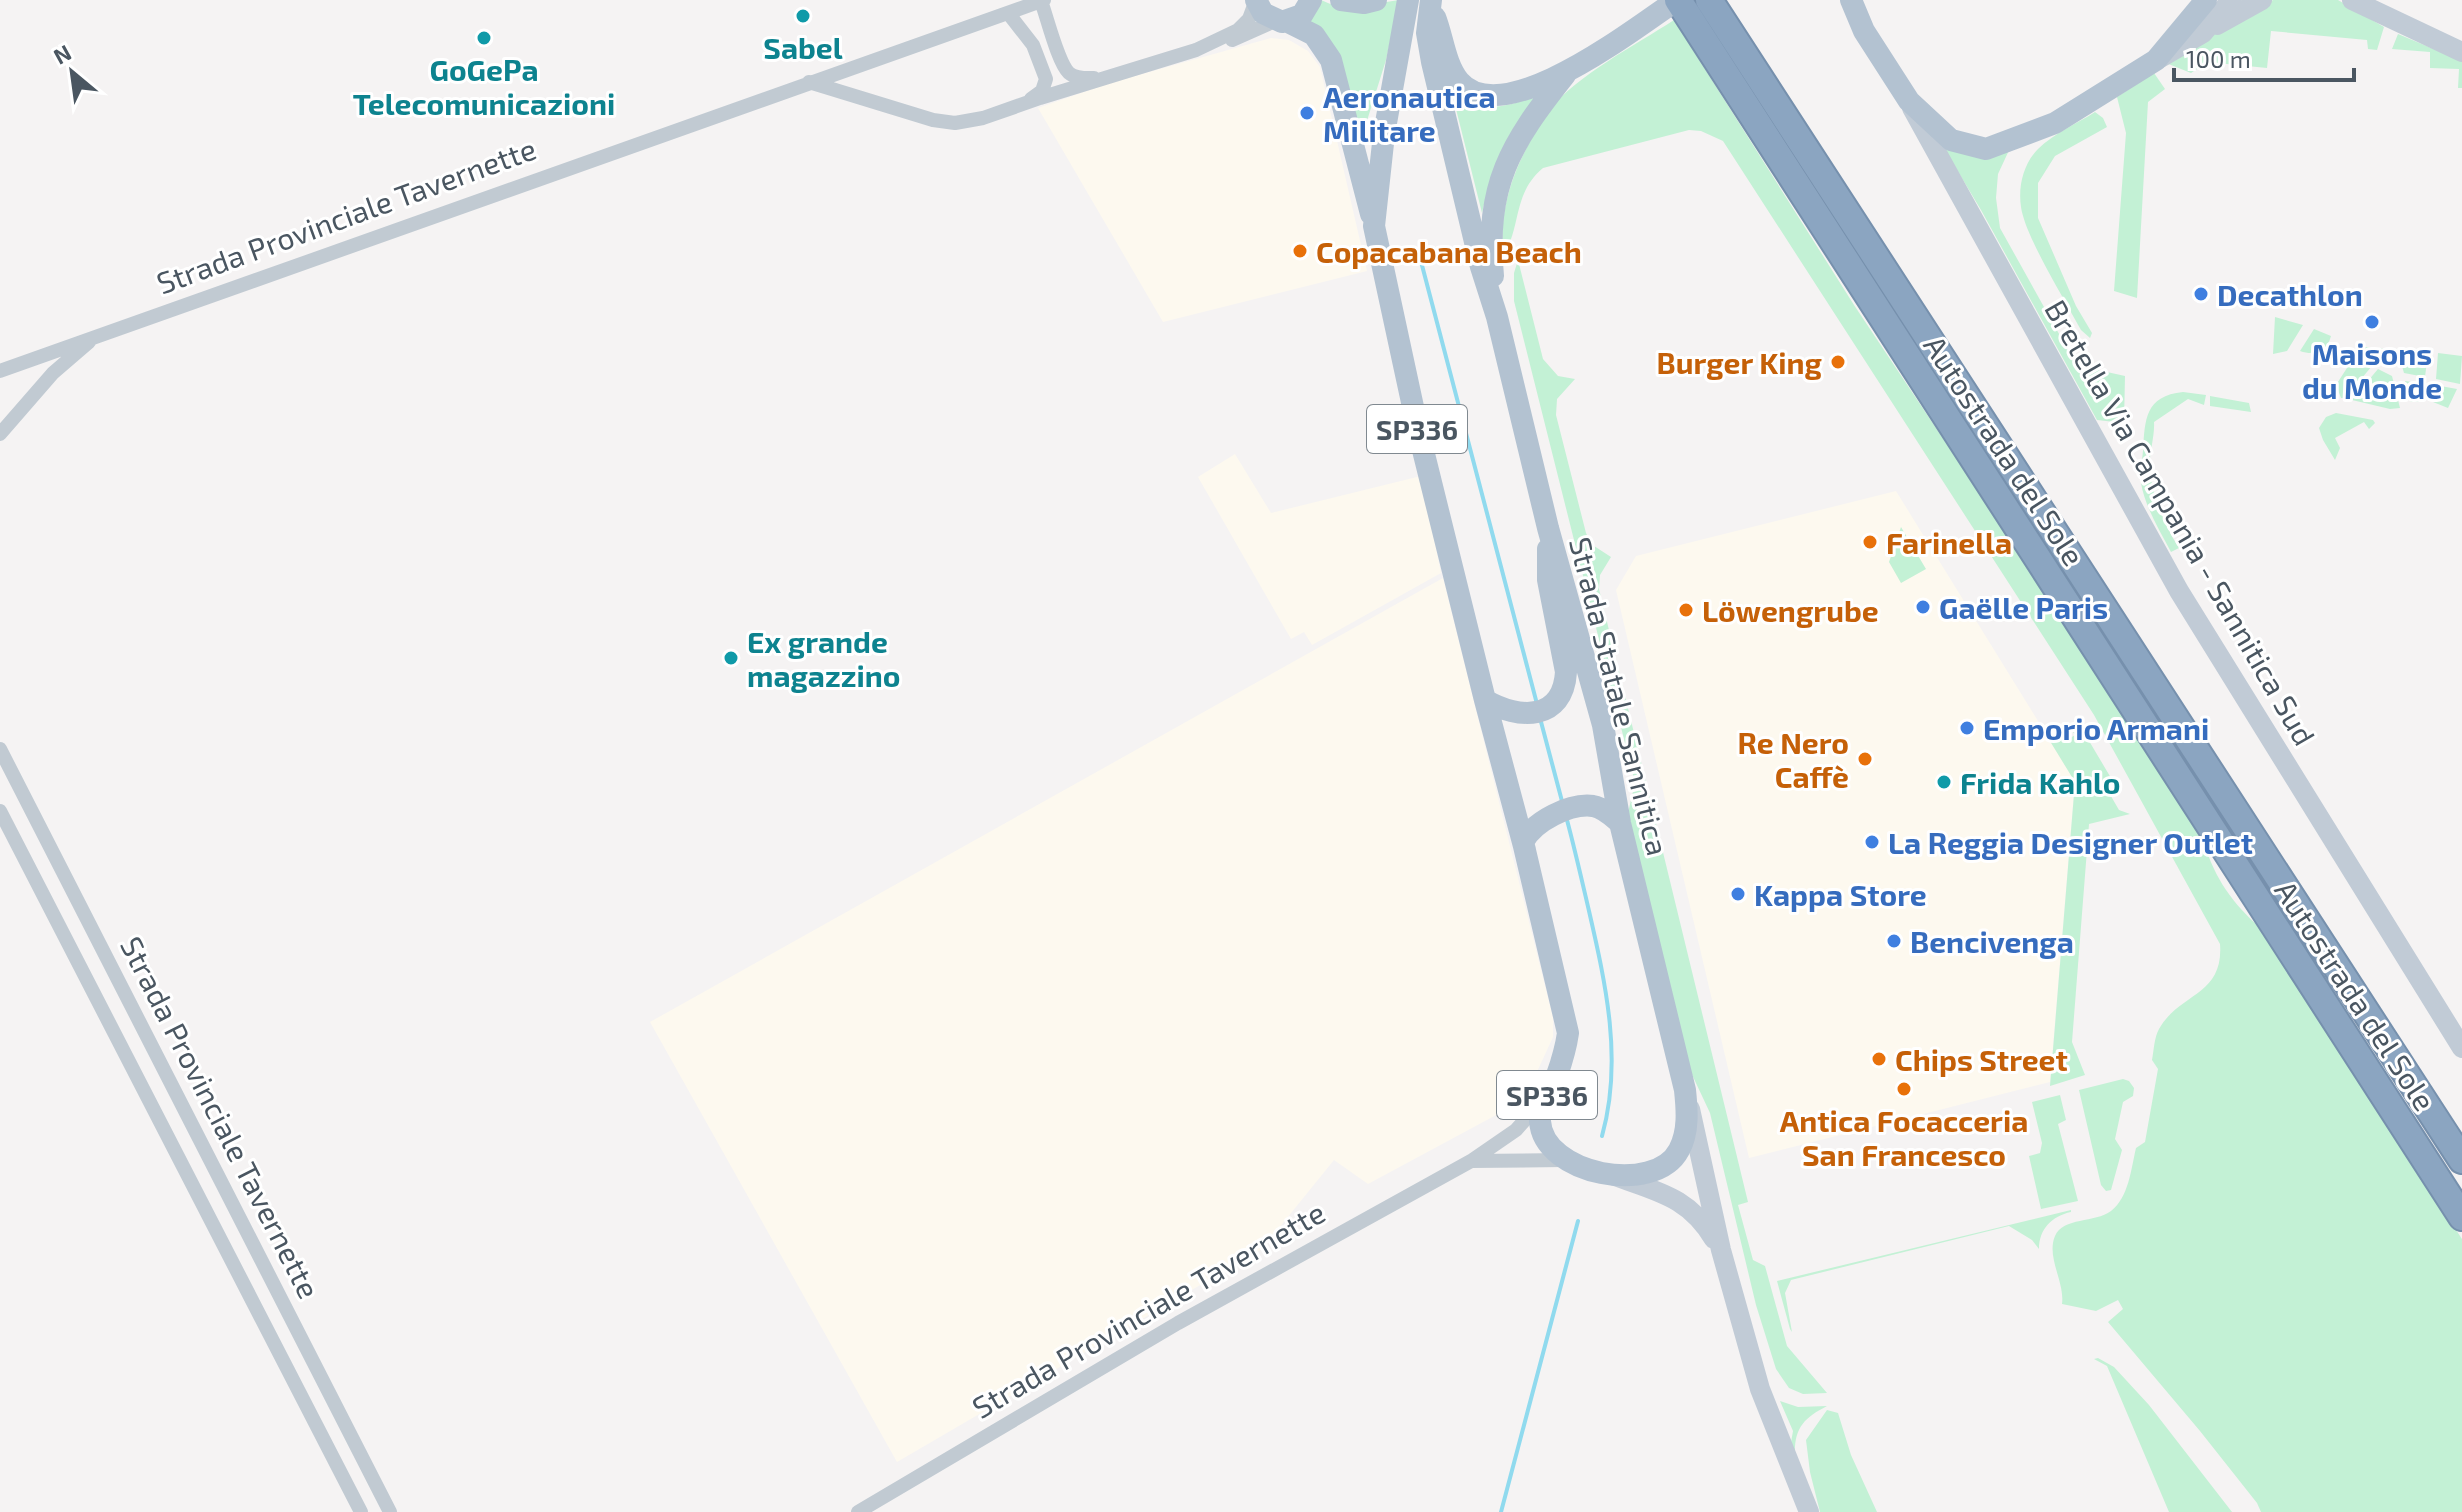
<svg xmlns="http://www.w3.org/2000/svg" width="2462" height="1512" font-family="'Exo 2',sans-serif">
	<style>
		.commercial { fill: #fdf9ef }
		.green { fill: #c3f1d5 }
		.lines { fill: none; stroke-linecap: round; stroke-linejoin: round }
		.stream { stroke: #90daee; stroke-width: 4 }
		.highway-casing { stroke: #7690ad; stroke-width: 30 }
		.street { stroke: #c1cad2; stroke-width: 14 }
		.secondary { stroke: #c1cbd6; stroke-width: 20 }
		.primary { stroke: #b3c2d1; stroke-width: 22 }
		.highway { stroke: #8ba5c1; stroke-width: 26 }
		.culture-dot { fill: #0f9aa8; stroke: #fff; stroke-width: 3 }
		.shop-dot { fill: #3f7fe0; stroke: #fff; stroke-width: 3 }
		.food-dot { fill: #e8710a; stroke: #fff; stroke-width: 3 }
		.labels { text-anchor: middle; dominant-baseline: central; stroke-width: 6; stroke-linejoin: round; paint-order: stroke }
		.shield { fill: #fff; stroke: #808990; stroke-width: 2 }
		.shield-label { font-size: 28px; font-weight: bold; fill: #4a5661 }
		.culture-label { font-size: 30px; font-weight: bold; fill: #0d838f; stroke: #fff }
		.shop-label { font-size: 30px; font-weight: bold; fill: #366cbe; stroke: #fff; text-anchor: start }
		.street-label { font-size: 30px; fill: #4a5661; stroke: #fff }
		.food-label { font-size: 30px; font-weight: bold; fill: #c56008; stroke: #fff; text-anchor: start }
	</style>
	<rect width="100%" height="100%" fill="#f5f3f3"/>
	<path class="commercial" d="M1271,38L1289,40L1308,51L1320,67L1367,271L1163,322L1038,108L1110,83Z
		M1235,454L1271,513L1421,476L1441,573L1312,645L1304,632L1291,639L1198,477Z
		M1896,491L2075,781L2050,1082L1749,1158L1616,590L1636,556Z
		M1443,578L1553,1018V1037L1524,1100L1368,1184L1334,1160L1262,1249L897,1462L650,1022Z"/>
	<path class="green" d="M1321,0L1342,9L1399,0L1386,60L1360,143L1308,20Z
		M2273,0H2338L2384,27L2377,50L2368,49L2367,40L2271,31L2267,68L2207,62L2191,73L2166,63Z
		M1674,20L1854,305L2026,563L2202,837C2213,874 2228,898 2256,924L2462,1239V1512H2261L2257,1503L2200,1431L2108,1322L2123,1309L2118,1300L2096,1311L2062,1304C2065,1282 2046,1257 2055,1236C2063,1217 2095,1223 2111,1211C2129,1197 2131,1169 2136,1148L2145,1142L2158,1069L2152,1060C2154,1050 2154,1038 2159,1029C2179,993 2224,996 2220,944L2094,715L1723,141L1701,131L1689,130L1543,168C1512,194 1522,226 1503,256C1499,213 1511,175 1532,138C1537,129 1542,119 1548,111C1579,74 1634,46 1674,20Z
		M2398,34L2462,61V88H2458L2459,69L2430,68V52L2392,49Z
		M2154,73L2165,89L2148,102L2137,298L2114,291L2126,133L2117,97Z
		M1539,94C1504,137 1495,159 1482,213L1453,97C1484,112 1508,108 1539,94Z
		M2095,112L2103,118L2107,127L2055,156L2038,183V218L2076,306L2092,333L2090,338L2081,330C2065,300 2025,236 2021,207C2018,187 2023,164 2038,149C2053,134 2078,123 2095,112Z
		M1929,123L2011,146L1998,174L1996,198L2000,228L2068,350L2089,368L2125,376L2124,423L2097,420L1981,210Z
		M1518,260L1543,359L1558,376L1575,379L1557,399L1556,415L1586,533L1591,544L1611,557L1600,575L1599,589L1748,1202L1738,1205L1753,1260L1765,1266L1787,1346L1827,1393L1803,1394L1789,1388L1776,1369L1756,1305L1710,1113L1688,1066L1627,817L1635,783L1514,301V273Z
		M2275,317L2303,325L2287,351L2273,354Z
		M2314,329L2331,336C2327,352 2315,356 2300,351Z
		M2356,346L2385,349L2389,367Z
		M2397,349L2428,353L2425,377L2404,373Z
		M2438,353L2462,356L2460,384L2436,379Z
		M2356,354L2372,366L2345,398H2341L2336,385Z
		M2378,369L2392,376L2400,408L2390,409L2352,400Z
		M2405,381L2424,384L2423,401L2411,402Z
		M2435,385L2457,389L2448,408L2433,402Z
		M2183,392L2206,395L2204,405L2188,399L2154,422C2155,438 2148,455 2150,472C2153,498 2165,526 2179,548L2171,552C2160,531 2145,507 2141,483C2140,473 2142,461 2143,451C2145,419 2145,396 2183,392Z
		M2210,396L2249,403L2251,412L2210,406Z
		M2336,413L2373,420L2375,423L2369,429L2364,422L2335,438L2340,448L2335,460L2323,440L2319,428L2326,417Z
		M1901,527L1926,569L1901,583L1889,562Z
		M2068,724H2079L2111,778L2108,791L2119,810L2130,814L2089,824L2072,1042L2085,1075L2050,1086L2075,782L2045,733L2054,729L2064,742L2075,735Z
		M2123,1079L2129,1081L2134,1088L2133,1096L2123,1102L2115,1139L2122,1150L2111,1190L2106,1191L2101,1185L2079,1090Z
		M2060,1095L2066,1120L2058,1124L2078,1201L2041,1209L2029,1156L2040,1153L2042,1143L2032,1102Z
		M2071,1210V1212C2052,1216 2039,1229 2039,1249L2032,1240L2009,1226L1791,1280L1785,1293L1792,1332L1790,1329L1777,1281Z
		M2098,1358L2114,1367L2149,1405L2232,1512H2169L2107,1366L2094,1359Z
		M1780,1401L1798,1407L1827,1406C1804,1418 1794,1428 1795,1455L1790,1448L1793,1431Z
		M1827,1410L1838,1413L1851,1455L1877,1512H1820L1810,1472L1806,1440Z"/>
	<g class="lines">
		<path class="stream" d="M1418,250L1537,704
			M1540,718L1563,805
			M1567,820C1575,850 1582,881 1589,911C1606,985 1623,1061 1602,1136
			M1501,1512L1578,1221"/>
		<defs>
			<path id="highway" d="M1678,0L2462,1217
				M1709,0L2462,1160"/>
		</defs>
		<use href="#highway" class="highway-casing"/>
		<path class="street" d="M1041,1C1047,17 1058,63 1069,73C1076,79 1086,78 1094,78
			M1008,13L1033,45L1046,79L1042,91L1031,99
			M1232,40L1275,21
			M809,82L933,120L955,123L983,118L1040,98L1196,50L1238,30L1249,19L1256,0
			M0,371L1044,0
			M0,434L53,373L89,342
			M0,749L390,1512
			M0,811L361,1512
			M1471,1161L1564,1160
			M858,1512L1178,1323L1471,1161L1516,1130L1541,1102"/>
		<path class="secondary" d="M2352,0L2462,52
			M2217,25L2262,0
			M2160,58L2203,33L2231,0
			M1912,108L2179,591L2462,1048
			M1690,1109L1721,1250L1760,1389L1809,1512
			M1612,1175C1657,1192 1688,1196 1714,1239"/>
		<path class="primary" d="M1256,0L1263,13L1282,22L1302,15L1311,0
			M1341,0L1364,3L1376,0
			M1408,0L1384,134L1374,226L1418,430L1485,700L1525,850
			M1431,0L1427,33L1432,62L1481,267L1497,317L1548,528L1603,725L1620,823L1685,1090C1687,1109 1689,1132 1679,1150C1655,1196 1543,1175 1540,1121C1539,1105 1551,1089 1557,1075C1562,1061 1566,1047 1568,1033L1523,842C1534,821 1570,803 1593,806C1604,808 1612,816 1620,823
			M1851,0L1864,31L1909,101L1951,140L1986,149L2055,123L2156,60L2206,0
			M1435,17C1443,37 1445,64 1459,81C1503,133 1636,27 1677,0
			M1288,22L1314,35L1331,60L1371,214
			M1493,276C1485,185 1510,144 1565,75
			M1485,700C1519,720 1563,721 1566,672L1548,580V549"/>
		<use href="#highway" class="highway"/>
	</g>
	<g class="culture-dot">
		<circle cx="803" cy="16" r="8"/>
		<circle cx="484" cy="38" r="8"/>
		<circle cx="731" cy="658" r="8"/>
		<circle cx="1944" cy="782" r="8"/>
	</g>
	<g class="shop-dot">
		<circle cx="1307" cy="113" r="8"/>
		<circle cx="2201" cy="294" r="8"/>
		<circle cx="2372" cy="322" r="8"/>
		<circle cx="1923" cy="607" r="8"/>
		<circle cx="1967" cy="728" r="8"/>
		<circle cx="1872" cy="842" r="8"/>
		<circle cx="1738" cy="894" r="8"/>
		<circle cx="1894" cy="941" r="8"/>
	</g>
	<g class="food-dot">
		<circle cx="1300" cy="251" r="8"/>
		<circle cx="1838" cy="362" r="8"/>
		<circle cx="1870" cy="542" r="8"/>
		<circle cx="1686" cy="610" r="8"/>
		<circle cx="1865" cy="759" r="8"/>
		<circle cx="1879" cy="1059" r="8"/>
		<circle cx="1904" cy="1089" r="8"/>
	</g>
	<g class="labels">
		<g class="shield">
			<rect x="1367" y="405" width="100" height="48" rx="6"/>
			<rect x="1497" y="1071" width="100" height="48" rx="6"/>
		</g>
		<g class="shield-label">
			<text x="1417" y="429">SP336</text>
			<text x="1547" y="1095">SP336</text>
		</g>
		<g class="culture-label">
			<text x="803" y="47">Sabel</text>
			<text x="484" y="69">GoGePa<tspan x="484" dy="34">Telecomunicazioni</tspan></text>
			<text x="747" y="641" text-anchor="start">Ex grande<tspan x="747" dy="34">magazzino</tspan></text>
			<text x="1960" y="782" text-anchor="start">Frida Kahlo</text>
		</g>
		<g class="shop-label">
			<text x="1323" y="96">Aeronautica<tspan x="1323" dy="34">Militare</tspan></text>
			<text x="2217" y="294">Decathlon</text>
			<text x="2372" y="353" text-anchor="middle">Maisons<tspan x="2372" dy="34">du Monde</tspan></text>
			<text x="1939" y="607">Gaëlle Paris</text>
			<text x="1983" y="728">Emporio Armani</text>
			<text x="1888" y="842">La Reggia Designer Outlet</text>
			<text x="1754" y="894">Kappa Store</text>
			<text x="1910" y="941">Bencivenga</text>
		</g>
		<g class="street-label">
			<text transform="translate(346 215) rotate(-20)">Strada Provinciale Tavernette</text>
			<text transform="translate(2005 450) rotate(57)">Autostrada del Sole</text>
			<text transform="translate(2181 522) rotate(60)">Bretella Via Campania - Sannitica Sud</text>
			<text transform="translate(1620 696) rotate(76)">Strada Statale Sannitica</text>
			<text transform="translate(2356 995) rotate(57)">Autostrada del Sole</text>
			<text transform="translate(221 1117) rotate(63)">Strada Provinciale Tavernette</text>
			<text transform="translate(1148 1309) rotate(-30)">Strada Provinciale Tavernette</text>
		</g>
		<g class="food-label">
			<text x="1316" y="251">Copacabana Beach</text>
			<text x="1822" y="362" text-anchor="end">Burger King</text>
			<text x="1886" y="542">Farinella</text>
			<text x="1702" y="610">Löwengrube</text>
			<text x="1849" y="742" text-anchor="end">Re Nero<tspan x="1849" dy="34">Caffè</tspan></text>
			<text x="1895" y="1059">Chips Street</text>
			<text x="1904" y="1120" text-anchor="middle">Antica Focacceria<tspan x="1904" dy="34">San Francesco</tspan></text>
		</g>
	</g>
	<g transform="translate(72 72) rotate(331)" stroke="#ffffff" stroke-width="6" paint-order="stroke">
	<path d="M0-6L14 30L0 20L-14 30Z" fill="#4a5661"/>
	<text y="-12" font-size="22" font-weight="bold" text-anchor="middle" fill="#4a5661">N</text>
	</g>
	<path d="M2174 68v12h180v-12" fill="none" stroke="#4a5661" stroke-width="4"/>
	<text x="2186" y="68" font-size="24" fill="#4a5661" stroke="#ffffff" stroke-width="6" paint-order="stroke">100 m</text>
</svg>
